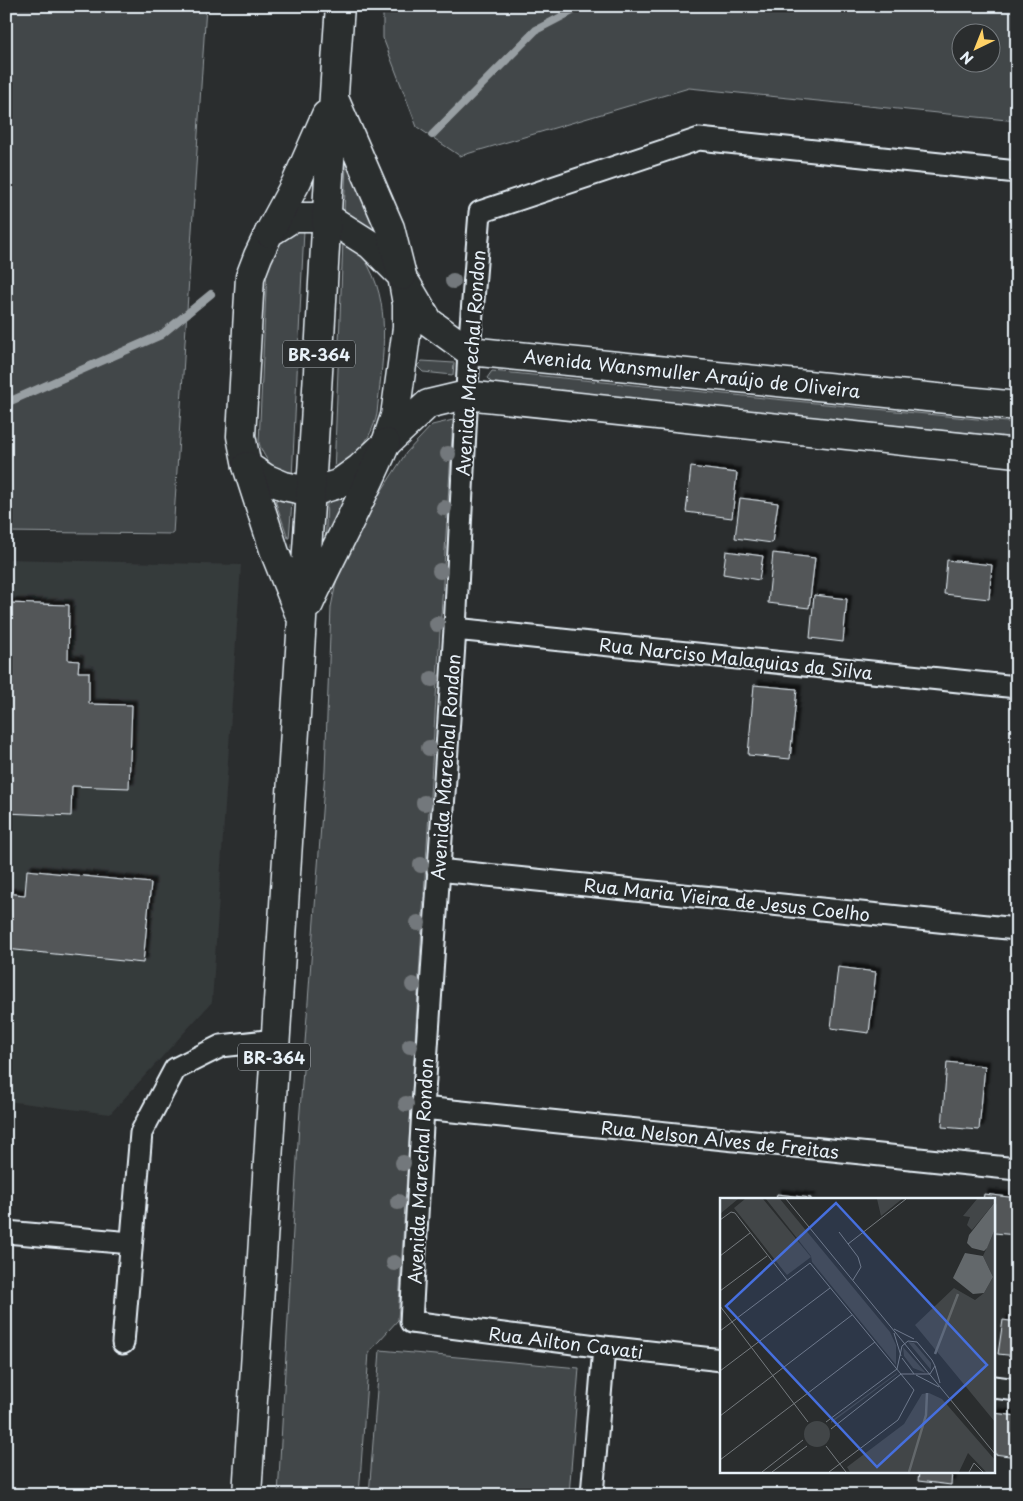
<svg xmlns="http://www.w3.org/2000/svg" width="1023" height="1501" font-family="'Playpen Sans',sans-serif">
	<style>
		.built { fill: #363a3b }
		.green { fill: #424648; stroke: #959ca0; fill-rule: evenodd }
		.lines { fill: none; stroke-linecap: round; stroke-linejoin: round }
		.stream { stroke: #989fa3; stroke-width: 8 }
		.building { fill: #535759; stroke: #e8f1f8; filter: url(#shadow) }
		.street-casing { stroke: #e8f1f8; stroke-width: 25 }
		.secondary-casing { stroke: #e8f1f8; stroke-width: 31 }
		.highway-casing { stroke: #e8f1f8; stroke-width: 31 }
		.street { stroke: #2a2d2e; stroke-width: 21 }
		.secondary { stroke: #2a2d2e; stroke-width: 28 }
		.highway { stroke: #2a2d2e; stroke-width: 28 }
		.tree { fill: #73787b }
		.labels { text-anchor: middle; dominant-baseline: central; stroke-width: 4; stroke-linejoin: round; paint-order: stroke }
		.shield { fill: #2a2d2e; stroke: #afb6bb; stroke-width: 1 }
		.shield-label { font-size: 16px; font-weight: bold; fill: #e8f1f8 }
		.street-label { font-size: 18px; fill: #e8f1f8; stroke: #2a2d2e }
		.inset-river { fill: none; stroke: #63686b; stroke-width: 2.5 }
		.inset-road { fill: none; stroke: #767b7f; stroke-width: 1 }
		.view { fill: #466fde; fill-opacity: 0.15; stroke: #466fde; stroke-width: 2.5 }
		.inset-edge { fill: none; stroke: #e8f1f8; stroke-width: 2.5 }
	</style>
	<defs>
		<filter id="shadow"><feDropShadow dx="4.5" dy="-4.5" stdDeviation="1" flood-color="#0009"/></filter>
	</defs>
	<rect width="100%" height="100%" fill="#2a2d2e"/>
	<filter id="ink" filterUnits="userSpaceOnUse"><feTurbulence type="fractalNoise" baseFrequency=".02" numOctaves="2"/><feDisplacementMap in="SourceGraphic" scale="10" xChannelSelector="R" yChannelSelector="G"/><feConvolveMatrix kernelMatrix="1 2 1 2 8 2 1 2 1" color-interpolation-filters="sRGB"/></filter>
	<g filter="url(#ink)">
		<path class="built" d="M6,559L241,565L212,1002L110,1114L6,1101Z"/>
		<path class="green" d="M6,6H206L173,534L6,532Z
			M383,6H1017V121L689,88L460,156L417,127L383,38ZM960,32H990V62H960Z
			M346,164L388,248L344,213Z
			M304,230L292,478C274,467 266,464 259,443L267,268C276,243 276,236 304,230Z
			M343,240C352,247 364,255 369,267C393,312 381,366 377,414C371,441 354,458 334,474Z
			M422,361L454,363L453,375L423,372L417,366Z
			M492,371L1017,423V438L493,384L487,378Z
			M453,420L398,1320L369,1352L359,1495H278L299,1124L325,771L331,607L340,563L364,518L406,453L432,425Z
			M361,481L325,548L327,502Z
			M275,500L292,502L289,538H288Z
			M380,1350L579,1368L569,1495H369Z"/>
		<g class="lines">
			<path class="stream" d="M432,135L536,30L582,6
				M6,403L161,335L211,294"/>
		</g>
		<path class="building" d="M691,467L737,473L732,518L686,512Z
			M740,498L778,503L772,543L735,538Z
			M726,551L763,556L759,580L723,574Z
			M773,553L815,558L809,608L768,603Z
			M947,560L992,565L989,599L944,594Z
			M814,595L847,599L843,642L810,638Z
			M6,603L69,605L68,660L79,661L78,672H89V704L132,705L129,788L72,786L71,816L6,813Z
			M754,685L797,689L790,759L748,755Z
			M1016,749H1017V785H1014Z
			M27,870L151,883L143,963L6,949V893L25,895Z
			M838,967L876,972L869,1033L831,1028Z
			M947,1062L985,1066L979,1130L942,1127Z
			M777,1194L811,1198V1200H776Z
			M984,1194L1017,1198V1235L994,1233V1200H983Z
			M1003,1320L1017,1322V1356L998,1354Z
			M994,1413L1017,1416V1457L994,1454Z
			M919,1472H952L951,1485L918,1481Z"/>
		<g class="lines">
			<defs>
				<path id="street" d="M455,629L1017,687
					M438,870L1017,929
					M423,1108L1017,1169
					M6,1232L131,1243
					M123,1343L141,1133L175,1069L221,1046L275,1040
					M722,1360L604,1347L411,1322L423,1108L455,629L469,351L480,212L699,139L1017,172
					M994,1387L1017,1390
					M592,1495L604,1347"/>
				<path id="secondary" d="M407,285L429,322L469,351L1017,406
					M386,443L395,416L407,328V304L402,276L371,245L327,217H294L269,233L258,256L250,277L241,436L247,466L265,478L284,486L312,492L338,484L360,468L428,404L466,395L1017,453"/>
				<path id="highway" d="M336,103L390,228L402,276
					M269,233L297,181L326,115
					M247,466L275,553L299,613
					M309,604C334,550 363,498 386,443
					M247,1495L302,619C318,415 325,210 340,6"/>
			</defs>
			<use href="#street" class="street-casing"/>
			<use href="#secondary" class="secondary-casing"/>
			<use href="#highway" class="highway-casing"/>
			<use href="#street" class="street"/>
			<use href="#secondary" class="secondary"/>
			<use href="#highway" class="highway"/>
		</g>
		<g class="tree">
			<circle cx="453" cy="281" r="8"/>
			<circle cx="448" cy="454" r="8"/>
			<circle cx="444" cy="508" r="8"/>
			<circle cx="440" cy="571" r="8"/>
			<circle cx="437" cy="624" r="8"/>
			<circle cx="432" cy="679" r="8"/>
			<circle cx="429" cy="748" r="8"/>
			<circle cx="424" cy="803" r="8"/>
			<circle cx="421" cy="865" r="8"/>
			<circle cx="418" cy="923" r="8"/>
			<circle cx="413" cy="985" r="8"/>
			<circle cx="410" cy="1046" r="8"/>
			<circle cx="406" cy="1104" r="8"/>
			<circle cx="403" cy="1163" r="8"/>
			<circle cx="398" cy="1202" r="8"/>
			<circle cx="394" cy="1263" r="8"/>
		</g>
	</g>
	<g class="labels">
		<g class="shield">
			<rect x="283" y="340.5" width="72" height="27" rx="4"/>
			<rect x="238" y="1043.5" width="72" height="27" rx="4"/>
		</g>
		<g class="shield-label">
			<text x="319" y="354">BR-364</text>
			<text x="274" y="1057">BR-364</text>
		</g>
		<g class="street-label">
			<text transform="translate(470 363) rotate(-86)">Avenida Marechal Rondon</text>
			<text transform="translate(692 373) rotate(6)">Avenida Wansmuller Araújo de Oliveira</text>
			<text transform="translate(736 658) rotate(6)">Rua Narciso Malaquias da Silva</text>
			<text transform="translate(445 767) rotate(-86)">Avenida Marechal Rondon</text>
			<text transform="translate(727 899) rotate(6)">Rua Maria Vieira de Jesus Coelho</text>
			<text transform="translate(720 1139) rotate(6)">Rua Nelson Alves de Freitas</text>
			<text transform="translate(420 1171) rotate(-87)">Avenida Marechal Rondon</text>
			<text transform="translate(566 1342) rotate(7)">Rua Ailton Cavati</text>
		</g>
	</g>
	<g transform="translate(720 1198)">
		<rect width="275" height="275" fill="#2a2d2e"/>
		<path d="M18,1L0,16V2ZM25,1H43L91,59L67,77L14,10ZM46,1H60L170,134L176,147V167L92,64L91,58ZM157,1H182L161,18ZM257,1H275V4L252,32L247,27L250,19L243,18ZM275,31V224L195,127L234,90L255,102L264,95L273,79L263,58ZM188,144L194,145L211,165V172ZM183,149L206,175L193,170L184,158ZM177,175V176L111,225V223ZM209,195L222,201L275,262V274H266L248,255L239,274H130L127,269L184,226L202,196ZM84 236a13 13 0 1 1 26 0a13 13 0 1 1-26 0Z" fill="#424648"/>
		<path d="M275,4V31L267,50L264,53L252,50L247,45L249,37ZM245,55L263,58L273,79L264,95L253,96L233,80Z" fill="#63686b"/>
		<path class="inset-river" d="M215,156L238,96M189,274L206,217L207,195"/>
		<path class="inset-road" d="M66,1L275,256M0,22L11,14L15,15L67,82M119,34L138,59L141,69L133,82M128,46L186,1M0,58L30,35M0,93L47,58M0,108L88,224M174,131L194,141M0,133L90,65L194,192L178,222L109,274M174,135L181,158M182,160L194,176M215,168L220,185M0,173L110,90M196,177L219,189M0,218L132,117M106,224L177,171L182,148L188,143L197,144L212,162L215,168L210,176H181L111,231M106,248L126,274M0,262L155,144M42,274L83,242M52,274L87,248M249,274L254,265L263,274"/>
		<path class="view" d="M116,5L267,167L157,269L6,108Z"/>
		<rect width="275" height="275" class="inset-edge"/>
	</g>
	<rect width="1023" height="1501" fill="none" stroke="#2a2d2e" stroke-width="25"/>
	<rect x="12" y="12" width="998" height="1476" fill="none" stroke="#e8f1f8" stroke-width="2" filter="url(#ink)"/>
	<g transform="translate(976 48) rotate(223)"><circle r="24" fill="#2a2d2e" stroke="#767b7f"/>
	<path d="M0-4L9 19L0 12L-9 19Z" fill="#ffd166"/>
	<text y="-8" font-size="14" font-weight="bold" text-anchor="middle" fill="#e8f1f8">N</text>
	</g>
</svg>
